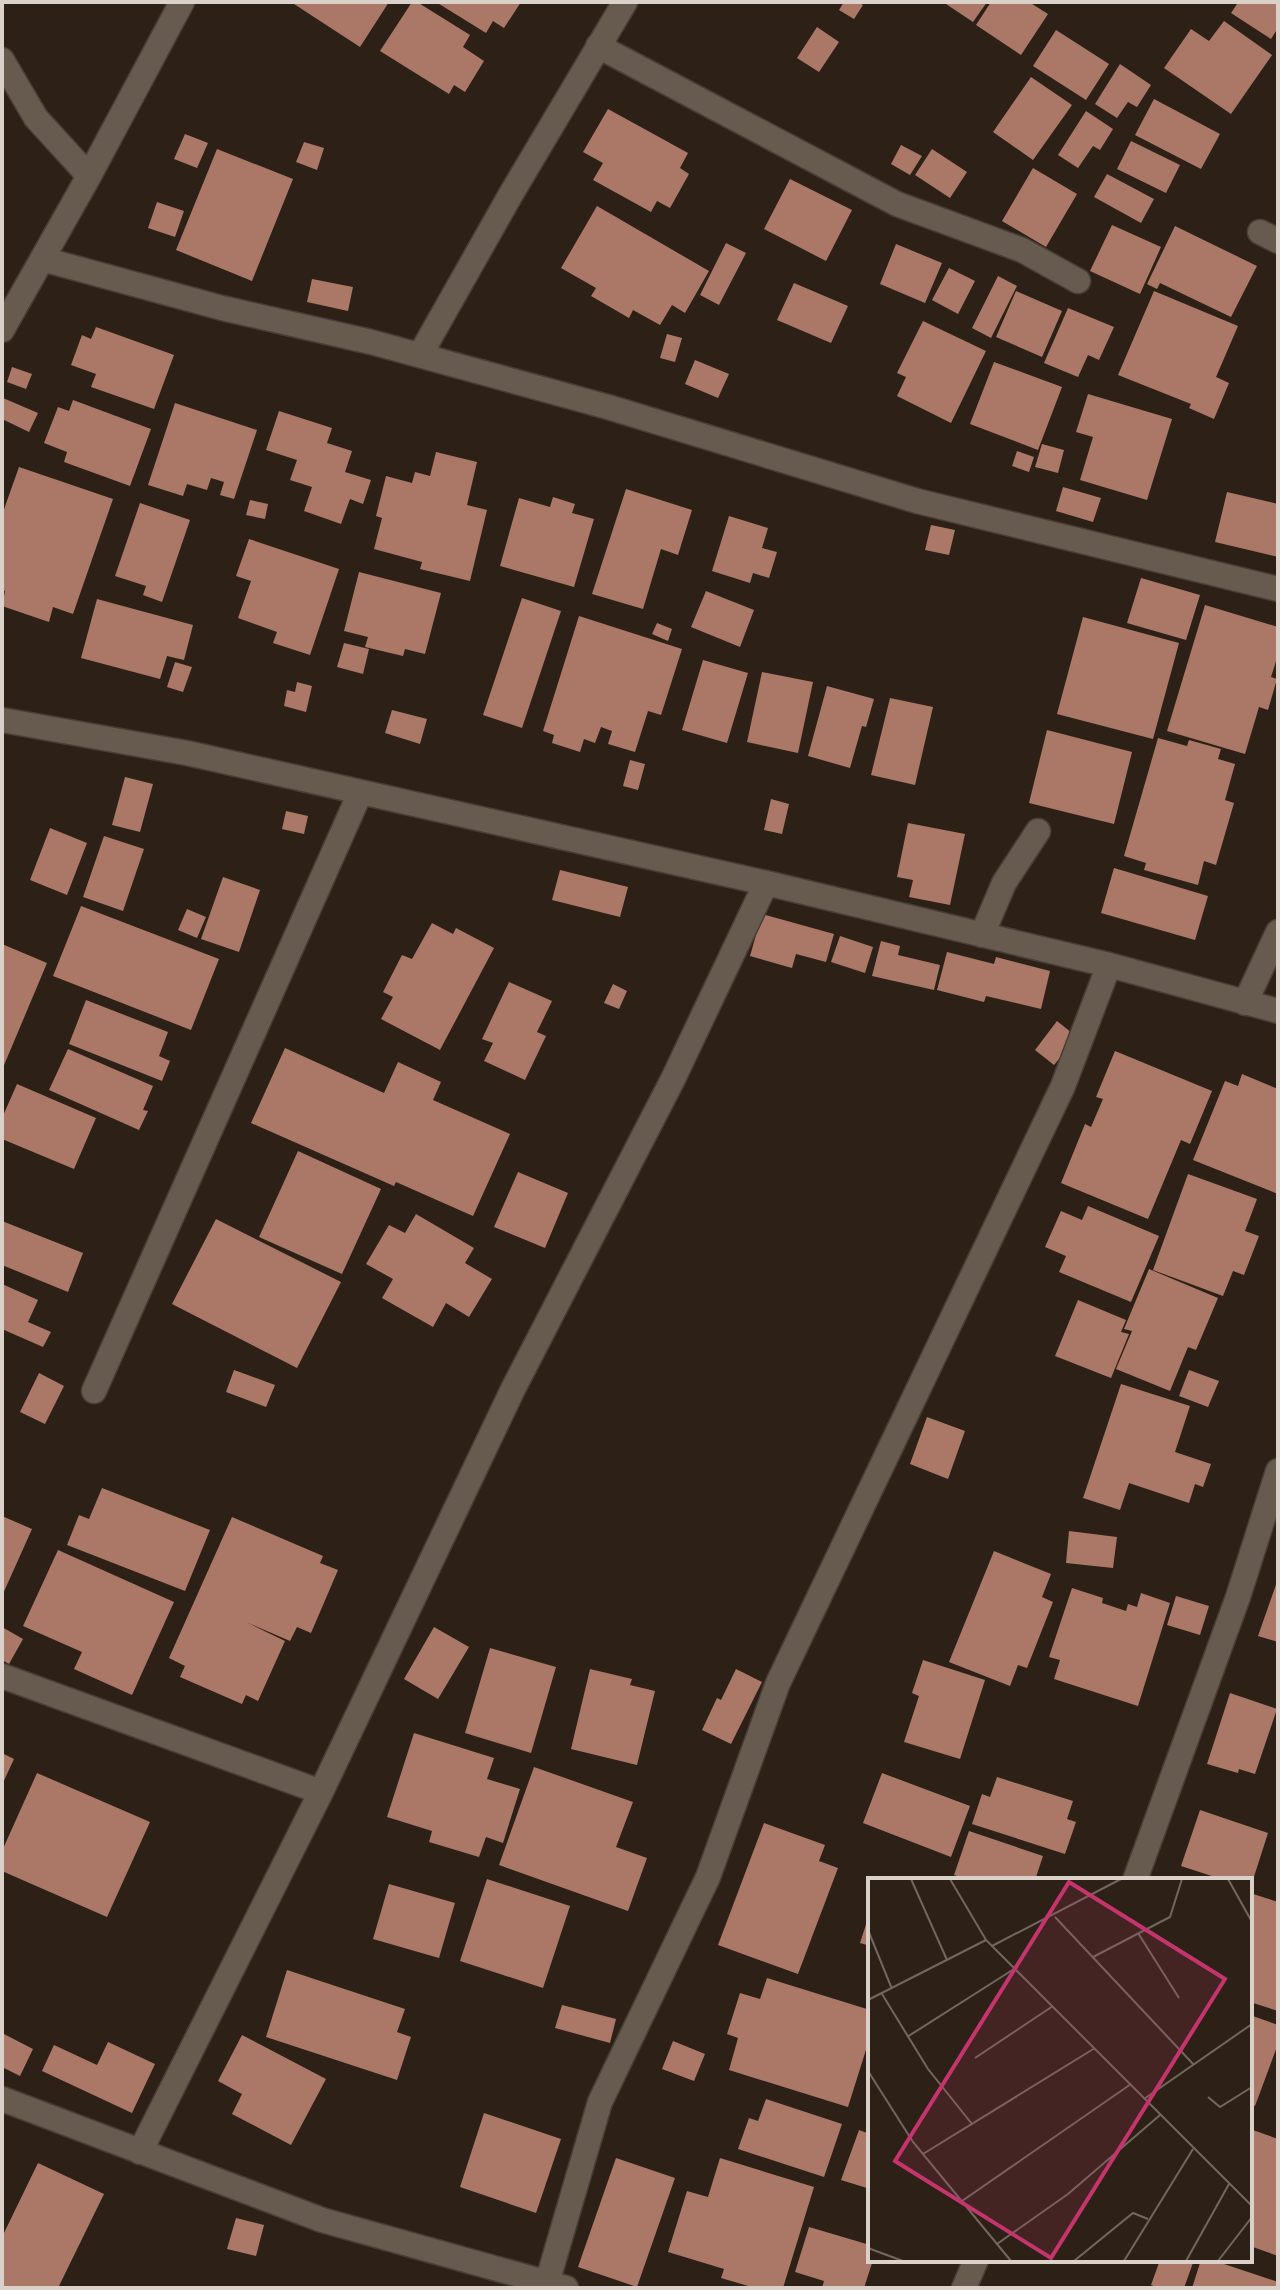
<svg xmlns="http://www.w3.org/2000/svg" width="1280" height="2290" font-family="Bitter,serif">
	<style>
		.building { fill: #ab7867 }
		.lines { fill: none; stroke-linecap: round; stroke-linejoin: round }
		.minor-casing { stroke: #483e37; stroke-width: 27 }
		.minor { stroke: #675a4e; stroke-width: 24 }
		.inset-road { fill: none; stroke: #72675f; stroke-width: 2 }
		.view { fill: #c5346c; fill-opacity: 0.15; stroke: #c5346c; stroke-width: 4 }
		.inset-edge { fill: none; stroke: #d9d1ca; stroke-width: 4 }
	</style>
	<rect width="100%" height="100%" fill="#2d2117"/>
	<path class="building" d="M291,2H389L360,47Z
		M412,2H417L470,35L463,47L484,61L465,92L454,85L449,94L380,51Z
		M436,2H521L504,28L493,21L486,33Z
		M844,2H858L863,5L854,19L839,10Z
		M943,2H987L973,22Z
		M991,2H1029L1048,14L1021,55L976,25Z
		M1233,2H1278V28L1271,39L1231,13L1237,4Z
		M1224,21L1272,55L1231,114L1164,68L1191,29L1209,41Z
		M817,27L839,42L819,72L797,58Z
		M1056,30L1109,64L1086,100L1033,66Z
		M1120,64L1151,85L1137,107L1128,102L1117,118L1095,104Z
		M1031,77L1072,105L1033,160L993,132Z
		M1154,99L1220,134L1201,169L1135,135Z
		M608,109L688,153L680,168L689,174L670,208L657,201L651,212L593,180L603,163L583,152Z
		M1086,111L1113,129L1100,150L1093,146L1078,168L1058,155Z
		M185,134L208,143L197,168L174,159Z
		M1131,141L1180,165L1166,193L1117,169Z
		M304,142L324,148L317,170L296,162Z
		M901,145L922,156L910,175L891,164Z
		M217,149L293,179L252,281L176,250Z
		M932,149L967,172L950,198L915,175Z
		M1033,168L1077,194L1046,247L1002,221Z
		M1107,174L1154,199L1141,223L1094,197Z
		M790,179L852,210L826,261L764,229Z
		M157,202L184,211L175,237L148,228Z
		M597,206L709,271L685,313L672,305L660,325L633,310L629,318L591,296L596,288L561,268Z
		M1112,225L1161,247L1140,294L1090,271Z
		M1175,226L1257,266L1231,317L1160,283L1157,289L1147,284Z
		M726,243L746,253L719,305L700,295Z
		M896,244L942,263L925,303L880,284Z
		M949,268L975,281L958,314L932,300Z
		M998,276L1017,286L991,338L972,328Z
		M312,279L353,287L348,311L307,302Z
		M794,283L848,306L831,343L777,320Z
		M1016,291L1062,311L1042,357L996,337Z
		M1154,291L1238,326L1216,377L1229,383L1214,419L1189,408L1191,404L1118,375Z
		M1068,308L1114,327L1099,360L1088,355L1078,377L1044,363Z
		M923,321L986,351L951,423L897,396L906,377L897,373Z
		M96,327L174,355L154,409L91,387L96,374L71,365L82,335L91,339Z
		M667,334L682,338L675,362L660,358Z
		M695,360L729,374L718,398L685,384Z
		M994,362L1062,387L1038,450L970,424Z
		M12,367L32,374L26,389L7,382Z
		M1088,394L1172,419L1147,500L1080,480L1093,437L1076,432Z
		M3,398L38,413L29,432L2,419Z
		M73,400L151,429L130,486L64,462L67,452L44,443L58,407L69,411Z
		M175,403L257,430L234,499L220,495L224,482L211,478L207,490L187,484L183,496L148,485Z
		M279,411L332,428L327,443L352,451L345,472L371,480L363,504L350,499L341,524L304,511L312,487L290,480L297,460L266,450Z
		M1042,444L1064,450L1058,473L1035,467Z
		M1017,451L1034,457L1029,472L1012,466Z
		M436,452L477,462L467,505L487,510L470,581L420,569L422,562L374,549L382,518L376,516L386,476L412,483L415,472L430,476Z
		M19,467L113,499L73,614L53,607L49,622L2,606L5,591L2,590V515Z
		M1063,487L1101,498L1093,522L1056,511Z
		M626,489L692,510L678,555L661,549L643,609L592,594Z
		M1227,492L1278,504V557L1215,542Z
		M553,497L575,504L572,513L594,519L574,587L500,566L519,498L550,507Z
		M250,500L268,504L265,519L246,515Z
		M140,503L190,520L162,602L143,595L146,586L115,576Z
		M729,516L768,528L762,548L777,552L769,578L753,573L750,583L712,571Z
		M931,525L955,530L949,555L925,550Z
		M249,539L339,569L310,655L273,643L277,632L238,618L251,581L236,576Z
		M359,572L441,593L425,654L405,649L403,656L365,647L368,637L344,631Z
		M1141,578L1200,595L1186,640L1127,623Z
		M706,591L754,610L740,647L691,627Z
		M522,598L561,611L522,728L483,715Z
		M97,599L193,625L184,660L167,656L160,679L81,658Z
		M1205,605L1278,627V655L1271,677L1277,679L1268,710L1259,707L1245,754L1167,731Z
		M579,616L682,649L661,715L648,711L635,752L608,744L612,731L601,727L595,743L584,739L580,752L552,743L554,735L543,731Z
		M1083,617L1179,643L1153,739L1057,714Z
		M657,623L672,629L668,641L652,634Z
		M344,643L369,649L363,674L337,667Z
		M703,660L748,673L727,743L682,730Z
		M175,662L192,667L183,692L167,687Z
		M762,672L813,682L798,753L747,742Z
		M297,682L312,686L306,712L284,706L287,690L295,692Z
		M827,686L874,699L866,727L862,726L850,768L808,756Z
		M890,698L933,707L915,785L871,775Z
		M392,710L427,719L420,744L385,733Z
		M1047,730L1132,752L1114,824L1029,803Z
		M1158,738L1187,746L1189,740L1221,749L1218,759L1235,764L1225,800L1234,803L1216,865L1204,861L1198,885L1144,870L1146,863L1124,856Z
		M630,760L645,764L638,790L623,786Z
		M125,777L153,784L140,832L112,825Z
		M771,799L789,804L782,834L764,830Z
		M286,811L308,816L304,834L282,829Z
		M908,823L965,834L950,905L909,897L913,880L897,877Z
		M50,828L87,843L67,895L30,880Z
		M104,836L144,849L123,911L83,897Z
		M1114,868L1208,896L1195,940L1101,913Z
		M560,870L628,887L620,917L552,900Z
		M223,877L260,890L239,952L201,939Z
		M81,906L219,959L191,1030L53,976Z
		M187,909L206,917L197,938L178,930Z
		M762,914L834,934L826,962L796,954L792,968L750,956Z
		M432,923L453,934L456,928L494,948L440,1050L381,1019L393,997L383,992L402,955L412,959Z
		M840,936L873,947L865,973L831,962Z
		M881,941L900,946L898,955L940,965L934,990L872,976Z
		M2,944L47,963L2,1070Z
		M947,952L994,964L996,957L1050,971L1041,1009L986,996L984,1002L937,990Z
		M509,982L552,1001L537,1032L546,1036L525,1080L484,1061L493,1043L482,1039Z
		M613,984L627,991L619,1009L604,1003Z
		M86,1000L168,1032L159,1056L170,1061L162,1081L69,1044Z
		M1057,1021L1077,1037L1054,1065L1035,1050Z
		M285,1048L384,1093L398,1062L441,1082L433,1100L510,1134L473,1216L396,1182L394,1186L251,1123Z
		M68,1049L153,1086L143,1110L148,1111L139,1130L49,1090Z
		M1115,1051L1212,1091L1190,1144L1181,1140L1148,1219L1061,1183L1085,1124L1091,1127L1103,1099L1096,1097Z
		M1242,1074L1278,1089V1194L1193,1160L1225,1081L1238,1086Z
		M17,1084L96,1118L74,1169L2,1139V1118Z
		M298,1151L381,1189L342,1274L259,1237Z
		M518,1172L568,1193L545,1248L494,1227Z
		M1188,1174L1257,1199L1245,1231L1259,1236L1244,1275L1233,1271L1223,1296L1153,1270Z
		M1088,1206L1159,1236L1131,1302L1059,1272L1066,1256L1045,1247L1061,1211L1082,1220Z
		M416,1214L474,1248L465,1263L492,1279L469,1317L446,1303L433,1327L382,1298L393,1279L366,1264L389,1225L405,1233Z
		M216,1219L341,1282L297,1368L172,1304Z
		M2,1221L83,1253L68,1292L2,1265Z
		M1149,1269L1218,1298L1196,1350L1188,1347L1170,1391L1116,1369L1132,1331L1124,1329Z
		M2,1284L38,1300L28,1322L51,1332L43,1347L2,1329Z
		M1078,1300L1126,1320L1121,1332L1129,1334L1111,1378L1055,1356Z
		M234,1370L275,1385L266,1407L226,1392Z
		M1189,1370L1219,1381L1208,1407L1179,1396Z
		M39,1373L64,1386L45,1424L20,1412Z
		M1121,1384L1190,1406L1175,1452L1211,1464L1203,1487L1195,1484L1189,1503L1129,1483L1120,1510L1083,1498Z
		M927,1417L965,1431L948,1479L910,1464Z
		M102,1488L210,1530L185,1591L67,1545L79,1515L89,1519Z
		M2,1516L32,1529L2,1596Z
		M232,1517L323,1556L320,1563L338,1570L311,1633L297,1627L290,1641L246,1622L285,1641L258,1701L246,1695L242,1704L180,1677L185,1666L169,1658Z
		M1069,1531L1117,1537L1113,1568L1066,1563Z
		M58,1550L174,1602L132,1695L74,1669L82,1652L23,1626Z
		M994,1551L1051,1574L1042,1597L1053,1602L1027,1668L1018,1665L1010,1686L949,1662Z
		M1278,1579V1642L1258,1636Z
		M1072,1588L1103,1598L1102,1603L1126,1611L1128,1604L1137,1607L1141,1593L1170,1603L1138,1706L1054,1679L1060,1660L1049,1657Z
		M1176,1596L1209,1606L1200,1635L1167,1625Z
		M2,1627L23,1639L9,1664L2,1660Z
		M434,1627L469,1647L438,1699L404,1679Z
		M490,1648L556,1667L531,1753L465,1733Z
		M923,1660L985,1680L960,1759L904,1742L919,1696L912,1693Z
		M590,1669L632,1679L630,1685L655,1691L637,1765L571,1749Z
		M736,1669L762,1682L731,1744L702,1730L717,1698L721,1700Z
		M1230,1693L1277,1709L1255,1774L1239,1769L1238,1773L1207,1764Z
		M414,1733L494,1758L487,1779L520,1789L503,1843L486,1837L479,1857L429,1842L432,1831L387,1817Z
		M2,1753L14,1759L2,1785Z
		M534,1767L633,1802L616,1847L647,1858L628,1911L499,1865Z
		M37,1773L150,1822L107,1917L2,1871V1851Z
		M882,1773L970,1806L951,1857L863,1823Z
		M997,1777L1073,1801L1067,1819L1076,1822L1065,1854L972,1824L982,1794L990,1797Z
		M1200,1810L1268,1833L1251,1886L1250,1880H1224L1181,1866Z
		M764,1823L825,1845L819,1861L838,1868L798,1974L718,1945Z
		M969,1831L1043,1856L1035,1880H968L954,1875Z
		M487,1879L570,1906L543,1988L460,1961Z
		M389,1884L455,1903L439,1958L373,1939Z
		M1250,1893L1278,1902V2011L1250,2002Z
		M870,1912V1946L860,1943Z
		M287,1970L405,2009L397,2032L411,2037L397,2080L266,2037Z
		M767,1978L870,2010V2037L848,2107L729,2070L738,2038L727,2034L740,1993L760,1999Z
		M562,2005L616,2019L610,2043L555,2028Z
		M1250,2015L1278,2025V2044L1255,2106L1250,2105Z
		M2,2033L33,2049L20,2076L2,2067Z
		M242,2035L326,2079L291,2145L232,2114L242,2094L218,2081Z
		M673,2041L705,2054L694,2081L662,2069Z
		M108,2042L155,2064L132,2113L42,2071L54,2045L97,2065Z
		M766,2099L842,2124L824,2177L738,2149L749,2118L758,2121Z
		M484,2113L561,2139L536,2213L460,2187Z
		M1250,2129L1278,2139V2256L1250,2246Z
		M859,2130L870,2134V2189L841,2180Z
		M616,2158L675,2178L637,2287L578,2267Z
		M720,2158L814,2187L783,2288H755L721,2278L724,2269L668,2252L687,2191L708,2197Z
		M38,2163L104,2194L58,2288H2V2237Z
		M236,2218L264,2225L256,2256L227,2249Z
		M809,2227L870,2245V2260H873L864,2288H822L824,2281L795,2272Z
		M1160,2260H1194L1184,2288H1159L1151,2285Z
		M1201,2260H1212L1278,2282V2288H1192Z"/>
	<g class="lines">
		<defs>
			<path id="minor" d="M598,46L897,204L1022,250L1078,281
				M2,60L36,118L89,176
				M1260,232L1278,241
				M42,259L222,308L371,342L608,407L917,501L1278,589
				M2,330L89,176L182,2
				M420,355L511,194L625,2
				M2,720L187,753L766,883L1109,965L1278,1011
				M982,935L1004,883L1038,831
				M1245,1003L1278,932
				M94,1391L360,793
				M2,1676L321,1792
				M1135,1880L1238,1597L1278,1471
				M2,2099L322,2220L566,2288
				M140,2152L321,1792L513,1389L673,1079L766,883
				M547,2283L600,2102L708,1877L778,1683L1063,1086L1109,965
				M964,2288L976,2260"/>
		</defs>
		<use href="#minor" class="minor-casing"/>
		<use href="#minor" class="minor"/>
	</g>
	<g transform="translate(868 1878)">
		<rect width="384" height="384" fill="#2d2117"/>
		<path class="inset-road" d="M43,1L79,82M82,1L118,62L384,328M360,1L384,44M187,39L326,187M0,52L24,111M270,55L311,120M124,68L253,1M225,79L302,39L314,1M14,116L60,191L104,246M0,122L118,62M39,159L146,91M107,180L185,128M0,193L45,264L143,383M340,219L352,229L384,209M276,221L384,146M55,276L227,170M94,323L263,206M129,366L200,316L292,237M0,370L35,383M206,383L265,335L280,341M256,383L325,271M318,383L361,306M350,383L384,339"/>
		<path class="view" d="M201,4L357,101L183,380L27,283Z"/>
		<rect width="384" height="384" class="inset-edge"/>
	</g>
	<rect width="1280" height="2290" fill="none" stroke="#d9d1ca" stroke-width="8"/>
</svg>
